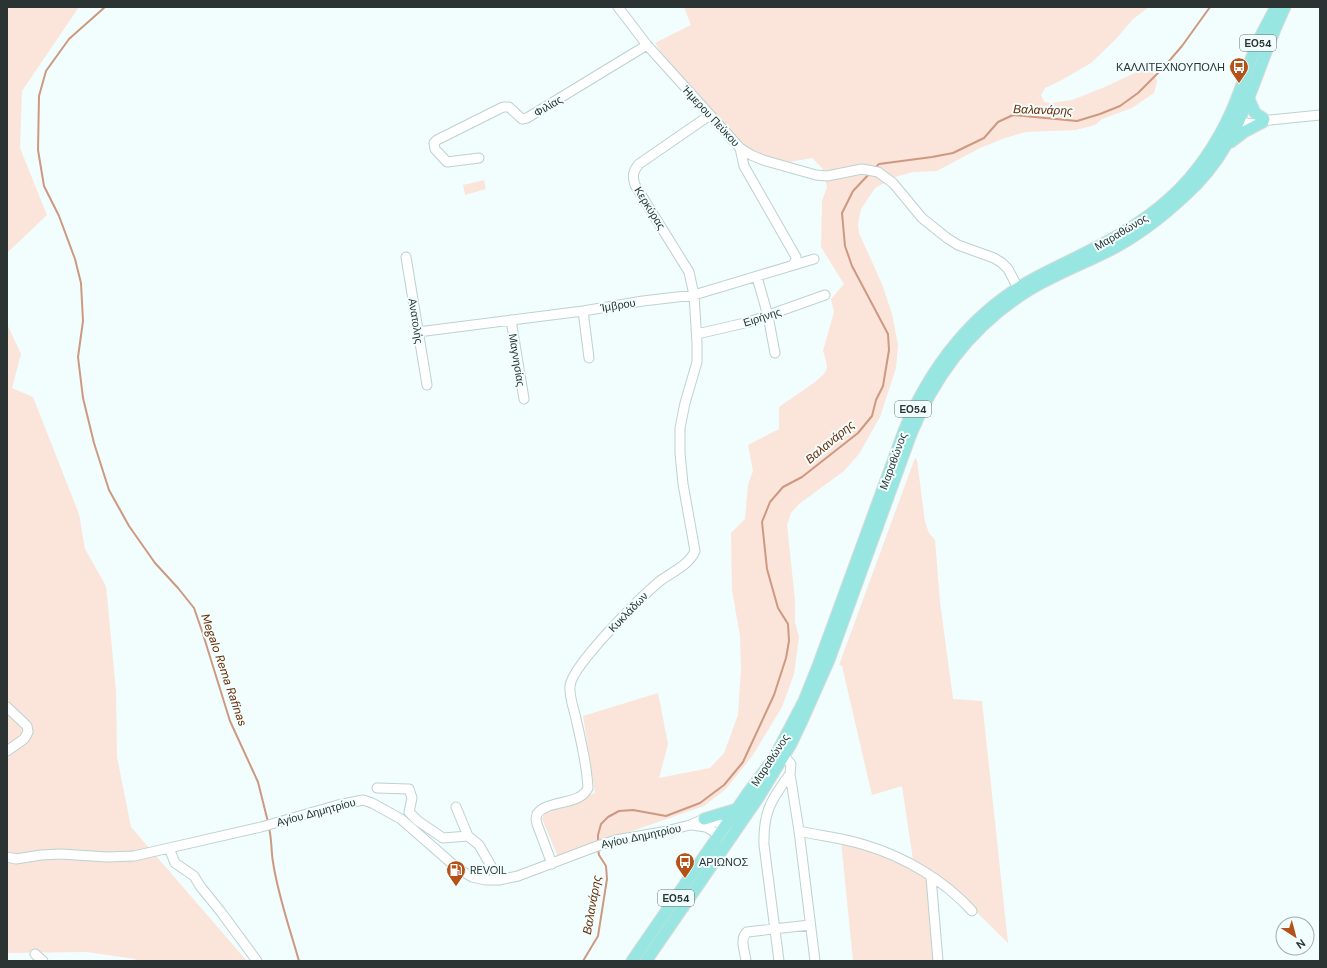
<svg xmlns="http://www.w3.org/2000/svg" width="1327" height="968" font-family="'DM Sans',sans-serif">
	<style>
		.green { fill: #fbe4d9 }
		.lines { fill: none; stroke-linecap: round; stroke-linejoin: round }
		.stream { stroke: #cd9981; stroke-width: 2 }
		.minor-casing { stroke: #bcd2cf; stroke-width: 11 }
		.major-casing { stroke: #d9dada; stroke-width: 13 }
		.minor { stroke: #fff; stroke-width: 9 }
		.major { stroke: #98e6e2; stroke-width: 11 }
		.labels { text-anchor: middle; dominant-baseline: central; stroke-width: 4; stroke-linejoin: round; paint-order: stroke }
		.shield { fill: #f1fefd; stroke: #667170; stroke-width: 1 }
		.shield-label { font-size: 10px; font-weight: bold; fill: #2b3433 }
		.poi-label { font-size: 11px; fill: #2b3433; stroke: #f1fefd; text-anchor: start }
		.street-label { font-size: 11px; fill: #2b3433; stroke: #f1fefd }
		.water-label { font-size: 12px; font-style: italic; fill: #6d2d08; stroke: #f1fefd }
	</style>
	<rect width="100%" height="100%" fill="#f1fefd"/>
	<path class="green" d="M7,7H79L22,91L20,148L47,215L7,253Z
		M684,7H1149L1133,19L1116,39L1091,63L1060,81L1045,88L1041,95L1044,102L1051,103L1072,100L1105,87L1141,70L1153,71L1157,81L1154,93L1132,108L1102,119L1095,125L1076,130L1026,132L1005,138L980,148L937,171L913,172L895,177L875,188L861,209L858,224L859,233L882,284L892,314L898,345L896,368L880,417L859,454L844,471L799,504L791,513L787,525L795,600V622L799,637L794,674L782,707L753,755L726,789L704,806L558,857L542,819L545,813L552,809L595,793L583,716L658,693L668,744L659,778L710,768L724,753L738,715L741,670L740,636L732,590L731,533L745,519L748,485L753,471L748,445L779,429V407L815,382L824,374L827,368L826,360L823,351L834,312L831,299L844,284L821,247L822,201L827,187L822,168L812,158L789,162L767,157L745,147L675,74L655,43L691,25Z
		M484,180L486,189L465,195L463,185Z
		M7,324L21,354L12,388L33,397L79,514L85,549L106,586L116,691L117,757L131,827L247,961H136L135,959L87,952L7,953Z
		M915,458L917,460L925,522L929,533L935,540L940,602L953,699L982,701L1008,943L952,888L935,875L913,860L902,786L872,795L842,666L839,665Z
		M841,841L887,855L929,878L936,961H853Z"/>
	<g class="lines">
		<path class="stream" d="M105,7L69,39L46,71L39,96L38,150L44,186L59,216L75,259L81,283L83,321L78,357L83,398L94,443L109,490L129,526L155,563L178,588L194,608L202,631L230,721L258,782L268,822
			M874,169L879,164L932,157L953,153L984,138L998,122L1013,115L1077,121L1100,114L1120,106L1138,93L1163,68L1182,46L1210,7
			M269,828C272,840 271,851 273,862C278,896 290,929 299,961
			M598,843V835L601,824L608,817L619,811L633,810L666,816L700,803L724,785L743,762L774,695L786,658L789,641L788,624L778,608L767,569L762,522L770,502L783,487L802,477L858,433L872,416L876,400L883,386L889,350L888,334L852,266L845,246L842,213L853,191L870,173
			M583,961L598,936L607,879L606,866L599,855L598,849"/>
		<defs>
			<path id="minor" d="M618,7L647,45L740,148L751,155L763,160L816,175L827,176L862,169L878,172L893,183L922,218L947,238L958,245L994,258L1002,263L1008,269L1018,288
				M1233,119L1246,123L1252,124L1270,120L1320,115
				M740,148L744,166L796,257V260L793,265
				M479,158L447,162L435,149L434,143L437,140L503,107H509L522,119L527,118L647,45
				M406,257L427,385
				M757,277L768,316L775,353
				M583,311L589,358
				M511,320L524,399
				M418,332L583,311L643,301L694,295L814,259
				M697,334L749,322L825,295
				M7,707L27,726L28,732L24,739L7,751
				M784,756L791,764L790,774L799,831L815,961
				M377,788L409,789L412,798L409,812L418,821L443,838L468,836L479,845L499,880
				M456,807L468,836
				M692,825L706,827L724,838
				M799,831C821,836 843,838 865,845C905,857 944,880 972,911
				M169,848L175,863L194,876L200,886L221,912L257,961
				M7,857L16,859L41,855L61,854L107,857L134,856L261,827L338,805L363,800L372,803L401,819L457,868L472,877L485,880H499L518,876L600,845L616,840L662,832L690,825L704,819L718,823L729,830
				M552,864L537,824L536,819L537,814C548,799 580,806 588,788C587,768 581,740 576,719C574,709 569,697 570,686C572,665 642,596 660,581C672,572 689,565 695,551L683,484L680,453V428L685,403L697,362V343L694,295L689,272L635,185C632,176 633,171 639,164L710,115
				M931,877L938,961
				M35,954L43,961
				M746,961C745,951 739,939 747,932L810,925
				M779,961L764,845C763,812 771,800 790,774"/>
			<path id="major" d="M1249,99L1255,113L1264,119
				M1231,142L1244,132L1263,122
				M704,819L737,809
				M632,961L748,793L774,758L804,701L818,666L904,431C930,367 974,310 1037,277C1083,253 1131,234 1170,198C1196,175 1218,142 1232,110C1242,88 1248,64 1258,42C1263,30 1270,19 1276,7
				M646,961L758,798L791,744L801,723L829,660L911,434C935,375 974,324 1029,290C1057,273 1088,262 1116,247C1145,231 1173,208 1197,184C1246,133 1255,68 1285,7"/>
		</defs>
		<use href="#minor" class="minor-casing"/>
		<use href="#major" class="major-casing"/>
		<use href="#minor" class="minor"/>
		<use href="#major" class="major"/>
	</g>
	<defs>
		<symbol id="bus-pin" viewBox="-11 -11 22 30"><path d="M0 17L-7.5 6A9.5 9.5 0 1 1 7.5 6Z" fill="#b5521a" stroke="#f1fefd"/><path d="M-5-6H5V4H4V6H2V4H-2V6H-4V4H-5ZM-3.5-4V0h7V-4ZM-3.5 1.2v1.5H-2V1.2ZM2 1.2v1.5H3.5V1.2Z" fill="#fff"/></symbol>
		<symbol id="fuel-pin" viewBox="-11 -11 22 30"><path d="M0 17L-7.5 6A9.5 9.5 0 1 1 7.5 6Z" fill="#b5521a" stroke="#f1fefd"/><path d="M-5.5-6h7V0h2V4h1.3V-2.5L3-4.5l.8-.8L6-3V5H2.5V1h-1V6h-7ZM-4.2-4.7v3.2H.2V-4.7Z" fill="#fff"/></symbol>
	</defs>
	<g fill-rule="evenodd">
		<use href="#bus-pin" x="1228" y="56" width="22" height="30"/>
		<use href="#bus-pin" x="674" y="851" width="22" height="30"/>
		<use href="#fuel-pin" x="445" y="859" width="22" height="30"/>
	</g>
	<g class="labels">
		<g class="shield">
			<rect x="1240" y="35" width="36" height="16" rx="3"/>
			<rect x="895" y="401" width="36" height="16" rx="3"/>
			<rect x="658" y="890" width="36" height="16" rx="3"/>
		</g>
		<g class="shield-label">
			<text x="1258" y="43">ΕΟ54</text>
			<text x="913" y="409">ΕΟ54</text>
			<text x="676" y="898">ΕΟ54</text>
		</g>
		<g class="poi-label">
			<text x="1225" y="67" text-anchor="end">ΚΑΛΛΙΤΕΧΝΟΥΠΟΛΗ</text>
			<text x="699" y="862">ΑΡΙΩΝΟΣ</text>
			<text x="470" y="870">REVOIL</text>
		</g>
		<g class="street-label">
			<text transform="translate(548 106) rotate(-31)">Φιλίας</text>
			<text transform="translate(711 116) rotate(47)">Ήμερου Πεύκου</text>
			<text transform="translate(650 208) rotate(58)">Κερκύρας</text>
			<text transform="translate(1121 232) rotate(-31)">Μαραθώνος</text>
			<text transform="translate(618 305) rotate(-9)">Ίμβρου</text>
			<text transform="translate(762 317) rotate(-18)">Ειρήνης</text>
			<text transform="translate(416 321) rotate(81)">Ανατολής</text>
			<text transform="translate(517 360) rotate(81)">Μαγνησίας</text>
			<text transform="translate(893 461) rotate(-70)">Μαραθώνος</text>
			<text transform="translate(628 612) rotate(-46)">Κυκλάδων</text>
			<text transform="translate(770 760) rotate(-57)">Μαραθώνος</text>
			<text transform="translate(316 812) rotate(-15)">Αγίου Δημητρίου</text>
			<text transform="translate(641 836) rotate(-12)">Αγίου Δημητρίου</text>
		</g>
		<g class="water-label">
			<text transform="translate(1043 110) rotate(2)">Βαλανάρης</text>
			<text transform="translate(830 442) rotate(-40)">Βαλανάρης</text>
			<text transform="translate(224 670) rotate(71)">Megalo Rema Rafinas</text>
			<text transform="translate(592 905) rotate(-80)">Βαλανάρης</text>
		</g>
	</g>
	<rect width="1327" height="968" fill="none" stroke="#2b3433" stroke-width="16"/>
	<g transform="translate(1295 936) rotate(144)"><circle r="19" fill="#f1fefd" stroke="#a2adac"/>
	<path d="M0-3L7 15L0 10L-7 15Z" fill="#b5521a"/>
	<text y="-6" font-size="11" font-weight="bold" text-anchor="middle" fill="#2b3433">N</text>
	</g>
</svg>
